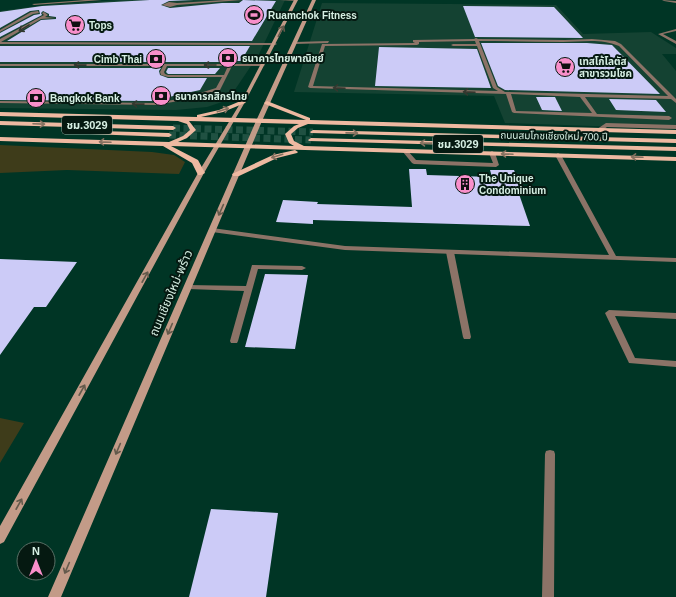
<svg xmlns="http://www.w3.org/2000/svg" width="676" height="597" font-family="Arial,'Noto Sans Thai',sans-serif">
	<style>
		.built { fill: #144232 }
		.green { fill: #3e3c1a }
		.building { fill: #cccbf7 }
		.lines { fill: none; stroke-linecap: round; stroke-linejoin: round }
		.primary-tunnel { stroke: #205142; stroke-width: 7; stroke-dasharray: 7 3.5; stroke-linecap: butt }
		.service { fill: #8c7367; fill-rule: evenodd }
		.minor { fill: #8c7367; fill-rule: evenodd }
		.secondary { fill: #c39b88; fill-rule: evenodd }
		.primary { fill: #eeb9a1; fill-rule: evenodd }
		.oneway { stroke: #34382f }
		.oneway2 { stroke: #645a4c }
		.oneway3 { stroke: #857160 }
		.labels { text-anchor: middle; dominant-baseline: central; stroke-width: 4; stroke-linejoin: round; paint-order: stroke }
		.far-poi-label { font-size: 10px; font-weight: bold; fill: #d6efe3; stroke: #051911; text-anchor: start }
		.far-street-label { font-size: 10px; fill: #d6efe3; stroke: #051911 }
		.shield { fill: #051911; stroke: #97afa4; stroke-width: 1 }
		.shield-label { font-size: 11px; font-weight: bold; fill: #d6efe3 }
		.street-label { font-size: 12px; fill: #d6efe3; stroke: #051911 }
	</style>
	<rect width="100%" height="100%" fill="#003525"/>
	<path class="built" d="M122,0H285L259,54L228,100L207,107L176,110L0,108V11L54,4Z
		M322,3L556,5L583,34L651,32L676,48V54H662L676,71V129L505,123L494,96L294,92Z"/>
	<path class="green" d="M0,145L152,152L174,155L185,162L179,174L67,170L0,173Z
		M0,418L24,423L0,463Z"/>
	<path class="building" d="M150,0H194L169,1L161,5L170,8L222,3H239L243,0L276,1L252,41H7L41,20L56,19V17L49,16V14L43,11L41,13L42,15L0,37V33L34,15L40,14L39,10L30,11L0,28V12L42,6Z
		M463,6L554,7L583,38L475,37Z
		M481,43H587L612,45L660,94L505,90L498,86Z
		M0,46H250L241,61H233L232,62H0Z
		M379,47L477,49L491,88L375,86Z
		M0,68H161L159,71L160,75L168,78H207L200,90L151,101L0,100Z
		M168,68H220L215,74H168L166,72Z
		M536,97H555L562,111L542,110Z
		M609,99L656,100L666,112L616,110Z
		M409,169H426L427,175L492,177L490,170H514L523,195L519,194L530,226L313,220V224L276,222L283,200L318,202L317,204L412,207Z
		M0,259L77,262L46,307H34L0,355Z
		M265,274L308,275L295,349L245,347Z
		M211,509L278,513L266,597H189Z"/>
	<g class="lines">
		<path class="primary-tunnel" d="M173,128L313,132
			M169,135L311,140"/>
		<path class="service" d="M85,0H102L34,5L32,4Z
			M225,0H242L177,5L170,7L162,5L169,2L177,3Z
			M280,0H298L296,1Z
			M38,11L39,13L33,14L0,32V30L31,12Z
			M44,12L48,15L45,17L55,18L41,19L1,42L275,43L277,44L275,45L0,44V39L44,15L42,13Z
			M476,38L478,39L565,40L592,39L615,41L621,44L676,99V103L671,99L585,97L597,114L669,116L672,118L669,120L514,113L512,112L506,94L310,88L308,87L322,44L415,43L413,42V40L474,39ZM475,41L476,44H453L451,45L453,46H477L493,88L498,91L313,86L325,46L417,45L419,44V42ZM479,41C507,41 535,42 563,42C582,42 600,38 619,46L668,96L505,92L497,87ZM511,94L580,97L592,113L516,111Z
			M329,41L328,43L295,44L293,43L295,42Z
			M0,64H263L265,65L263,66H232L220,90L185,100L155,105L0,103V101L155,103L184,98L216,88L222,77H168L161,75L160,72L163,66H0ZM167,66H228L224,75H168L165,74L164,72Z
			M606,123L676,125V129L607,127L601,131H597V129Z
			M447,250H453L454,252L471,337L470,339H464L463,337L446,252Z
			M252,265L302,266L306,268L302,270L258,269L238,341L237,343H231L230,341L244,291L188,289L184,287L188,285L246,286Z
			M609,310L676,313V319L615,316L635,358L676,361V367L629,363L605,313Z
			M550,450L554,451L555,454L554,597H542L545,454L546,451Z"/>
		<path class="minor" d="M662,0L676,1V3L664,1Z
			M676,29V31L663,34L676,41V44L658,34Z
			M403,150H407L416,160L493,163L489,153L492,151L495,153L499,165L496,167L414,164L412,163L403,152Z
			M558,153L561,155L616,256L676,258V262L345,250L212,232L209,230L212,228L345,246L609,255L555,155Z"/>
		<path class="secondary" d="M294,0H298L245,102L204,173L4,542L0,544V526L198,173L241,102Z
			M312,0H316L262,121L61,597H48L256,121Z"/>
		<path class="primary" d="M243,100L246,102L245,103L223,112L201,117L306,120L265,104L264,103L267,101L310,118V120L676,130V134L308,124L298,128L291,134L294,141L304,146L676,157V161L171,146L198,160L205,173L201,175H198L192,163L163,146L0,141V137L169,142L183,136L190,130L187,124L178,121L0,116V112L197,117V115L219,110ZM189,121L299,124L294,126L285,134L289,143L294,146L178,142L187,138L196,130Z
			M0,121L173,126L176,128L173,130L0,125Z
			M65,130L169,133L172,135L169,137L63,133L62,132Z
			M313,130L676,139V143L311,133L310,132Z
			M311,138L676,147V151L309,141L308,140Z
			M295,150L298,152L297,153L277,158L239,176H233L232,174L273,155Z"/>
	</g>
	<defs><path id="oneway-shaft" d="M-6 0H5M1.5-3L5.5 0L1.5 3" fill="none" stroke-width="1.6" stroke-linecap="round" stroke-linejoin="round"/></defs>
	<g class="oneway">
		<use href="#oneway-shaft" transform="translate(24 28) rotate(149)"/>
		<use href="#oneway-shaft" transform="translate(80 65) rotate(-179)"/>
		<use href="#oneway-shaft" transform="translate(210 65) rotate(-180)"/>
		<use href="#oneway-shaft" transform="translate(339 88) rotate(-178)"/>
		<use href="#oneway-shaft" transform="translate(469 92) rotate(-178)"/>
		<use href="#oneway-shaft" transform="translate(138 104) rotate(-179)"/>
	</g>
	<g class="oneway2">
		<use href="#oneway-shaft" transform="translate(281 31) rotate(-63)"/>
		<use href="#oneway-shaft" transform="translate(221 210) rotate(114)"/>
		<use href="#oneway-shaft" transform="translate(145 277) rotate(-61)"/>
		<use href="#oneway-shaft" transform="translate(170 329) rotate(113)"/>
		<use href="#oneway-shaft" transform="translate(82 390) rotate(-61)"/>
		<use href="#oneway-shaft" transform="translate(118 449) rotate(113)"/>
		<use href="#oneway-shaft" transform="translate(19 504) rotate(-61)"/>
		<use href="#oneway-shaft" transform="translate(67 568) rotate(113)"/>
	</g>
	<g class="oneway3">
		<use href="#oneway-shaft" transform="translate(223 110) rotate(-18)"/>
		<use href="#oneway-shaft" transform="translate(39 124) rotate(2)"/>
		<use href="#oneway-shaft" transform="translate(352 133) rotate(1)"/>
		<use href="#oneway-shaft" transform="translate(105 142) rotate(-178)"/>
		<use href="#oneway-shaft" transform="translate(426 143) rotate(-179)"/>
		<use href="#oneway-shaft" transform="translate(507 154) rotate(-178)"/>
		<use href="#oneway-shaft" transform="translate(277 156) rotate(163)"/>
		<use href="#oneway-shaft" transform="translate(637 157) rotate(-178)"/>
	</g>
	<defs>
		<symbol id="stadium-disc" viewBox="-11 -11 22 22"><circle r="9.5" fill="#f98fca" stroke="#051911"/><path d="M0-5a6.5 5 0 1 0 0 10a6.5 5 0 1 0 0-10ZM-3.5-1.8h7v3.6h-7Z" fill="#111"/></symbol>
		<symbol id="supermarket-disc" viewBox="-11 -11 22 22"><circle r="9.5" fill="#f98fca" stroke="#051911"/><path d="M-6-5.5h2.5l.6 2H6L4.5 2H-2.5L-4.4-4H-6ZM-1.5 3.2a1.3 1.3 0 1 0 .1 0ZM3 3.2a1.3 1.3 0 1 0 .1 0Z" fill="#111"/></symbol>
		<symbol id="bank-disc" viewBox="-11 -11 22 22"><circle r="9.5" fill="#f98fca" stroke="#051911"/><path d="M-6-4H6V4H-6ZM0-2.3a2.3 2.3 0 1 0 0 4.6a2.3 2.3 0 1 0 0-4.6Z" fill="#111"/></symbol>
		<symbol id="building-disc" viewBox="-11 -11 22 22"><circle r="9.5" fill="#f98fca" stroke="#051911"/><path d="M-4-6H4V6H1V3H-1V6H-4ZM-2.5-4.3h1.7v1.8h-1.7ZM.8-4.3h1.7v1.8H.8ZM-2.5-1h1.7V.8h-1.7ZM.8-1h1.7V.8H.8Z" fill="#111"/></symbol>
	</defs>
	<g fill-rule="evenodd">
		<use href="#stadium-disc" x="243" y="4" width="22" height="22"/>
		<use href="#supermarket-disc" x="64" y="14" width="22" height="22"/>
		<use href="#bank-disc" x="217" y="47" width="22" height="22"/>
		<use href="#bank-disc" x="145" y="48" width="22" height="22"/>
		<use href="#supermarket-disc" x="554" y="56" width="22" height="22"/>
		<use href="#bank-disc" x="150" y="85" width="22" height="22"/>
		<use href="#bank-disc" x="25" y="87" width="22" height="22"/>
		<use href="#building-disc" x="454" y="173" width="22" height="22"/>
	</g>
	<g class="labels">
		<g class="far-poi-label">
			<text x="268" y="15">Ruamchok Fitness</text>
			<text x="89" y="25">Tops</text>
			<text x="242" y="58">ธนาคารไทยพาณิชย์</text>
			<text x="142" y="59" text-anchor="end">Cimb Thai</text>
			<text x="579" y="61">เทสโก้โลตัส<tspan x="579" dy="12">สาขารวมโชค</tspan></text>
			<text x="175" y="96">ธนาคารกสิกรไทย</text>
			<text x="50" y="98">Bangkok Bank</text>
			<text x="479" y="178">The Unique<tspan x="479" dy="12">Condominium</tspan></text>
		</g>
		<g class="far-street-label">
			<text transform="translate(554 136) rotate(1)">ถนนสมโภชเชียงใหม่ 700 ปี</text>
		</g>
		<g class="shield">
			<rect x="62" y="116" width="50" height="18" rx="3"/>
			<rect x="433" y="135" width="50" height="18" rx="3"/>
		</g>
		<g class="shield-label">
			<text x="87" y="125">ชม.3029</text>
			<text x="458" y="144">ชม.3029</text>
		</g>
		<g class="street-label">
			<text transform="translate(171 293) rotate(-67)">ถนนเชียงใหม่-พร้าว</text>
		</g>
	</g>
	<g transform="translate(36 561)"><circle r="19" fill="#051911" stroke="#596f65"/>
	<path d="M0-3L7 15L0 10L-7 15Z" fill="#f98fca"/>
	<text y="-6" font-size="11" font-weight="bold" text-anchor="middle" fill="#d6efe3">N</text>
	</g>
</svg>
